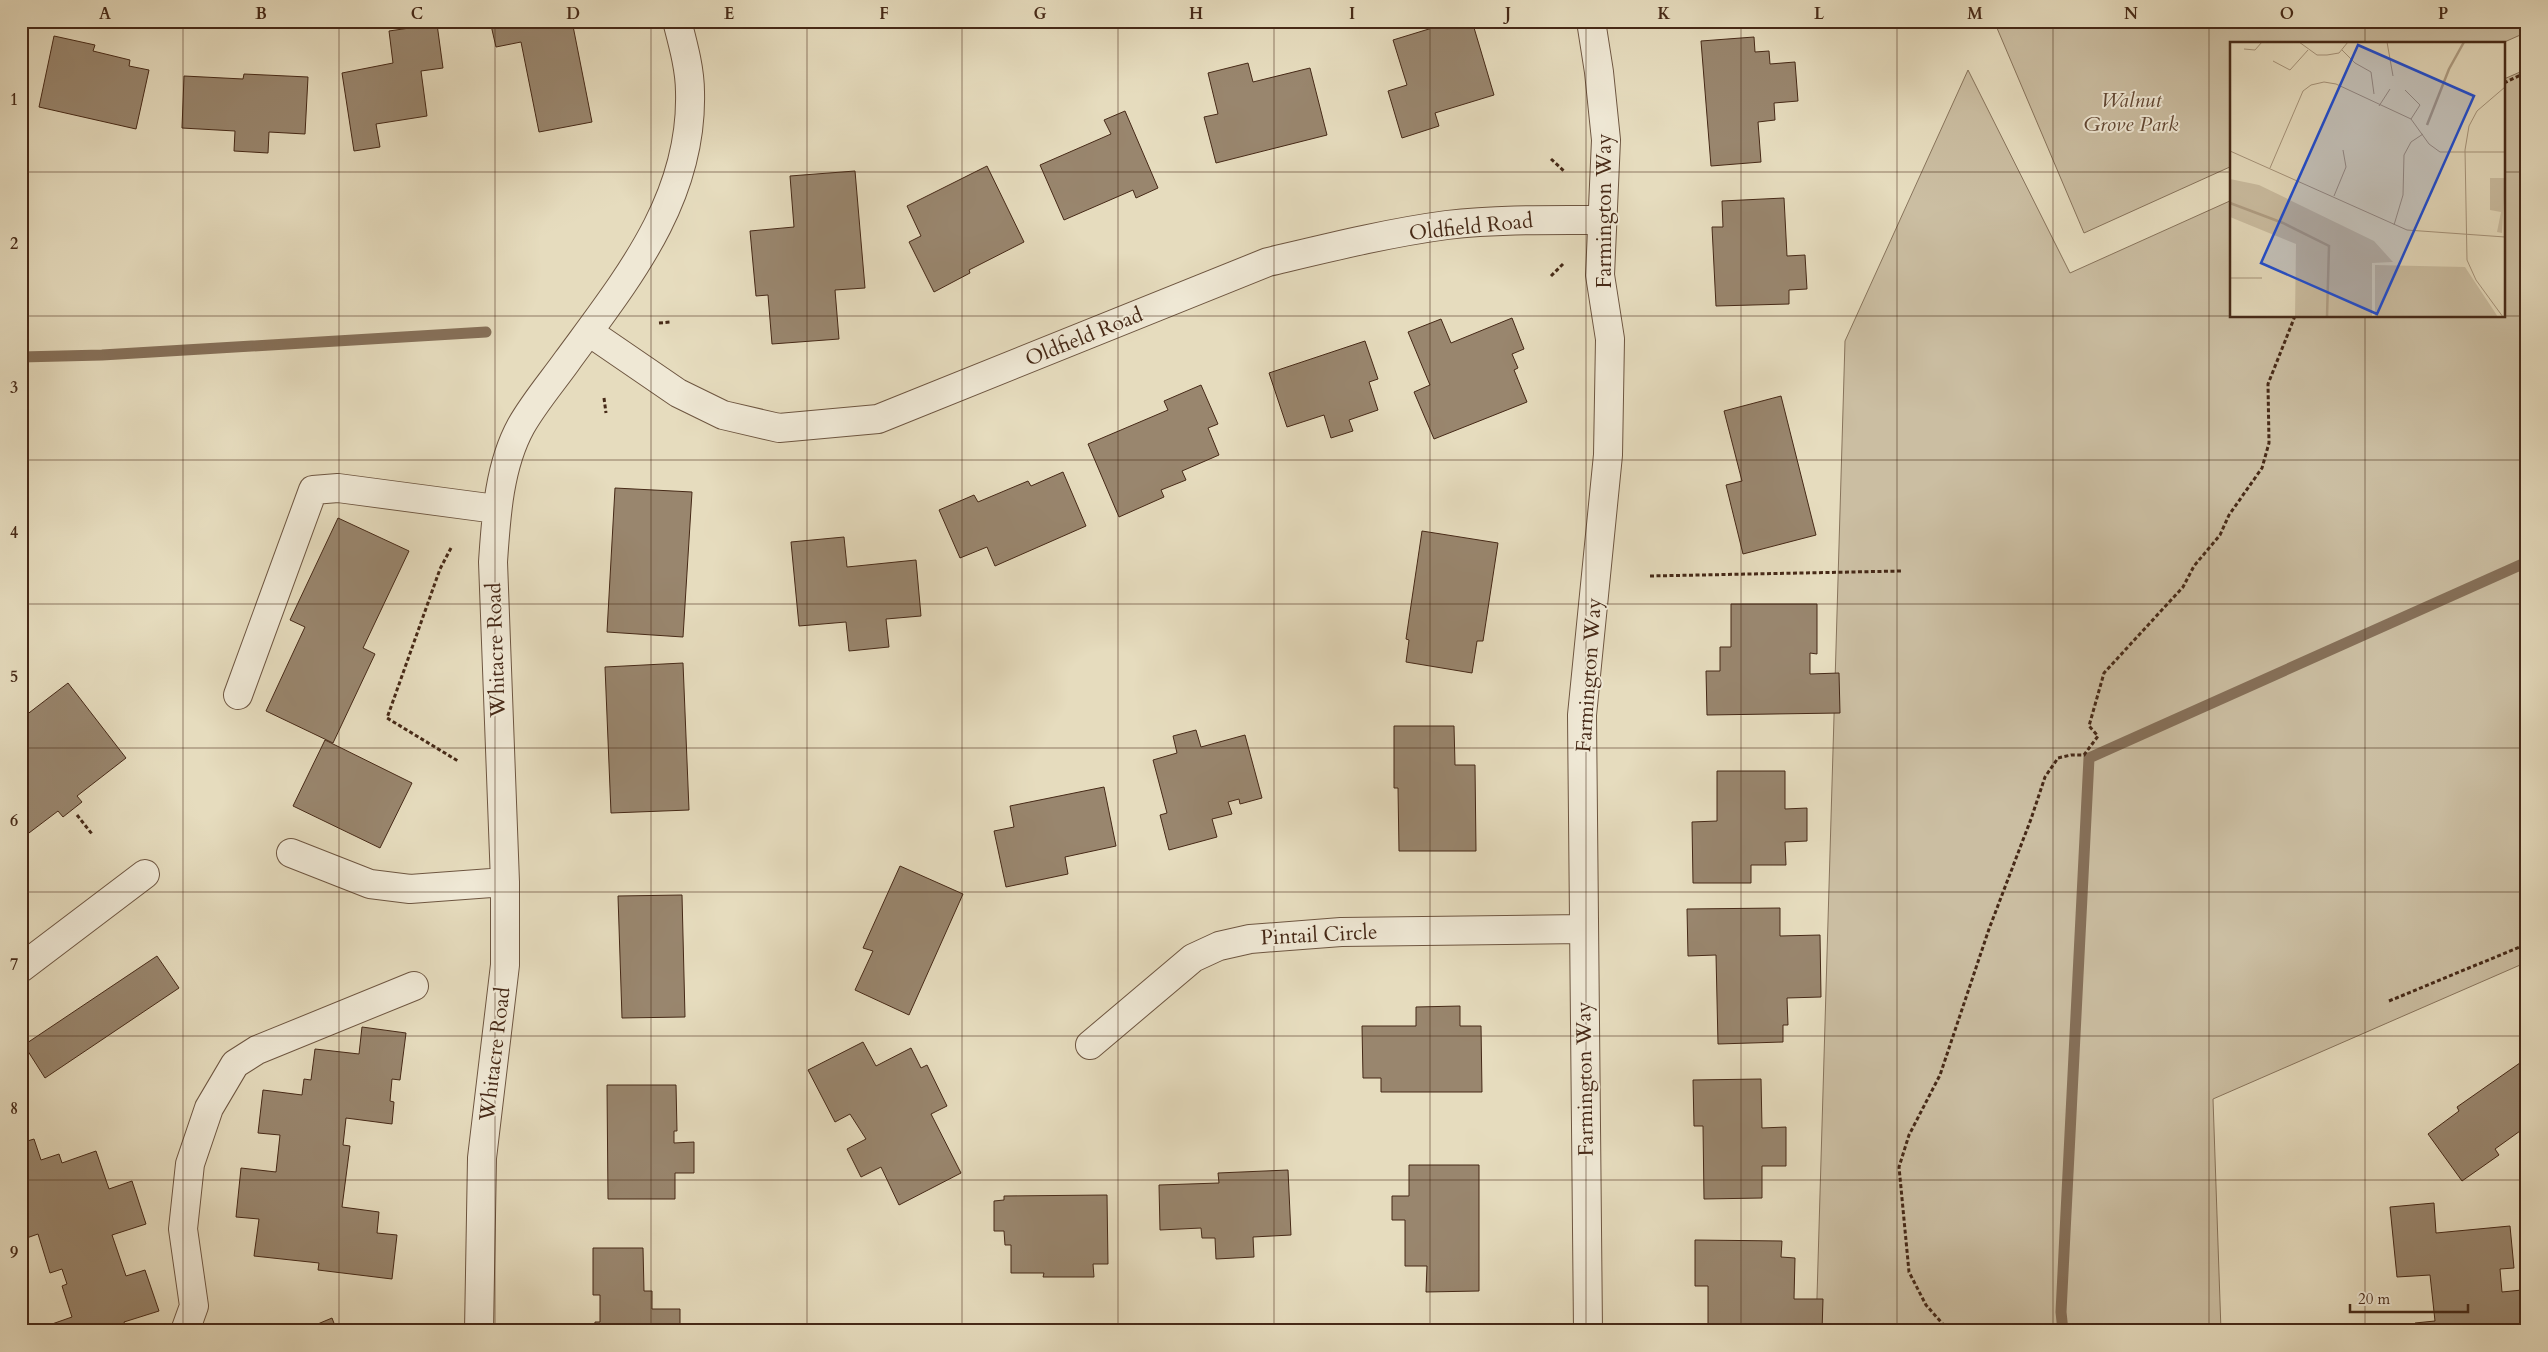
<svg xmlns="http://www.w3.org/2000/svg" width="2548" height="1352" font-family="Cardo,serif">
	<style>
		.green { fill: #cbbea2; stroke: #88745c }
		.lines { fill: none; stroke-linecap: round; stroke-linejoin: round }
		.stream { stroke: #867059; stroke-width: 11 }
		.building { fill: #99866e; stroke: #462917 }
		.minor-casing { stroke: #6e5641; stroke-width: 30 }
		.path { stroke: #462917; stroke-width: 3; stroke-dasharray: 4 2.5; stroke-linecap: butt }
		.minor { stroke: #efe8d5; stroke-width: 28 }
		.grid { fill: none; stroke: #462917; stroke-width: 1; stroke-opacity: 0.55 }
		.labels { text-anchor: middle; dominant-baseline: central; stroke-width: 4; stroke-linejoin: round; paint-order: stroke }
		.park-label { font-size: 21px; font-style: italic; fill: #614733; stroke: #efe8d5 }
		.street-label { font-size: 21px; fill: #462917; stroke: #efe8d5 }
		.inset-river { fill: none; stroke: #b09f85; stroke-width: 2.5 }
		.inset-road { fill: none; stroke: #a6947b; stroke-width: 1 }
		.view { fill: #1d4ed8; fill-opacity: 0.15; stroke: #1d4ed8; stroke-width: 2.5 }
		.inset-edge { fill: none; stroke: #462917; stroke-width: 2.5 }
		.neatline { fill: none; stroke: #462917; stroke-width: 2 }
		.grid-label { font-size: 16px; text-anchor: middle; font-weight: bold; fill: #462917 }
	</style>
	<rect width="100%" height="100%" fill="#e6dcbe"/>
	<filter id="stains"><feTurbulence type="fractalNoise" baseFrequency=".004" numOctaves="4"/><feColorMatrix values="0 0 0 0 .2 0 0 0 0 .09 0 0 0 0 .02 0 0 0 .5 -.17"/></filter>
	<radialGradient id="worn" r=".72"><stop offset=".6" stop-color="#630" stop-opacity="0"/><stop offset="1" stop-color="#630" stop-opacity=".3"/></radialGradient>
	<path class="green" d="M1994,21H2527V32L2500,44H2232V166L2084,233Z
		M2527,69V962L2213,1099L2221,1331H1816L1845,341L1968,70L2070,273L2232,200V316H2504V79Z"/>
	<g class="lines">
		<path class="stream" d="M21,357L102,355L486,332
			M2063,1331L2061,1312L2089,758L2527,562"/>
	</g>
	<path class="building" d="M490,21H572L592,122L539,132L521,42L496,47Z
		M1455,21H1472L1494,95L1435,113L1439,126L1402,138L1388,91L1407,85L1393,40Z
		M437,24L443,68L421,71L427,116L376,124L380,147L354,151L342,73L393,63L389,31Z
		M54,36L95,45L93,51L130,60L129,66L149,70L136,129L39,107Z
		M1754,37L1755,52L1769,51L1770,64L1795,62L1798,101L1774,103L1775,120L1758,122L1761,162L1711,166L1701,41Z
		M1248,63L1253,82L1310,68L1327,135L1216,163L1204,117L1218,114L1208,73Z
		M244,74L308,77L305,134L269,132L268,153L234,151L235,131L182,128L184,76L243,79Z
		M1125,111L1158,188L1136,198L1133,190L1064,220L1040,165L1111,134L1104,120Z
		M987,166L1024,242L969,270L970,273L934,292L909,242L921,236L907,206Z
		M855,171L865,288L835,290L839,339L772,344L768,295L756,296L750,231L794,227L790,176Z
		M1784,198L1787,256L1805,255L1807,289L1789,290V304L1716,306L1712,227H1723L1722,201Z
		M1512,318L1524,349L1512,354L1518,368L1514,370L1527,402L1434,439L1414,392L1430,385L1408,332L1441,319L1451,343Z
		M1365,341L1378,379L1369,382L1378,410L1349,420L1353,431L1331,438L1324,415L1287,427L1269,373Z
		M1201,385L1218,424L1208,428L1219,455L1182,471L1186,480L1161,490L1164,497L1119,517L1088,444L1168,410L1164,401Z
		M1781,396L1816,535L1743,554L1726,485L1742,481L1724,411Z
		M1063,472L1086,526L995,566L987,547L960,558L939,510L974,495L978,502L1028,481L1031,486Z
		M615,488L692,492L683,637L607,632Z
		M338,518L409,551L363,648L375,654L333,743L266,711L305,627L290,620Z
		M1422,531L1498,543L1483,641H1477L1472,673L1406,662L1409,640L1406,639Z
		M844,537L847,567L916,560L921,616L886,619L889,647L849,651L846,622L799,626L791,542Z
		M1731,604H1817V654L1810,653V674L1839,673L1840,713L1707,715L1706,671H1720V647H1731Z
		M683,663L689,810L611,813L605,667Z
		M68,683L126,758L77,796L82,802L63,817L58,811L21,839V719Z
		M1394,726H1454L1455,765H1475L1476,851H1399L1398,788H1394Z
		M1196,730L1201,747L1245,735L1262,798L1240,804L1239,799L1228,802L1232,814L1212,819L1217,837L1169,850L1160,815L1167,813L1153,760L1177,753L1173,736Z
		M325,740L412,783L380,848L293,806Z
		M1717,771H1785V809L1807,808V841L1785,842L1786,865H1751V883H1693L1692,822L1717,821Z
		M1104,787L1116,846L1065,857L1068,874L1006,887L994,831L1014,827L1010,806Z
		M900,866L963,894L909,1015L855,990L873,951L863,948Z
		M682,895L685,1017L622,1018L618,896Z
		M1780,908V936L1820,935L1821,997L1787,998L1788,1025H1783V1042L1718,1044L1716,955L1688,956L1687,909Z
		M157,956L179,988L45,1078L24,1045Z
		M1460,1006V1026H1481L1482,1092H1381V1078H1363L1362,1026H1416V1007Z
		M362,1027L406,1033L400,1080L392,1079L390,1101L394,1102L392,1124L346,1118L343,1145L350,1146L342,1207L379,1212L377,1233L397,1235L392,1279L318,1270L319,1263L254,1256L259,1219L236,1217L241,1168L276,1172L280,1135L258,1133L263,1090L302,1095L304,1079L311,1080L315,1049L359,1054Z
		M863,1042L876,1066L911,1048L921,1068L927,1065L947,1106L931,1114L961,1173L899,1205L881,1167L861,1177L847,1149L866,1139L850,1114L835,1122L808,1070Z
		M2527,1058V1126L2495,1149L2499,1155L2462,1181L2428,1134L2459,1111L2457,1107Z
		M1761,1079L1762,1128L1786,1127V1166H1762V1198L1704,1199L1703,1126H1694L1693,1080Z
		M607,1085H676L677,1131H674V1143L694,1142V1173H675V1199H608Z
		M34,1139L41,1160L59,1154L62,1163L96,1151L109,1189L132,1181L146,1224L112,1235L126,1276L145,1270L159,1311L124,1322L127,1331H32L72,1317L62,1286L67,1284L62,1269L50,1273L38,1234L21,1240V1143Z
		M1409,1165H1479V1291L1426,1292L1427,1266H1405V1220H1392V1196H1409Z
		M1288,1170L1291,1235L1253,1237L1254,1257L1216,1259L1215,1238H1202L1201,1228L1160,1230L1159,1185L1219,1183L1218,1173Z
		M1107,1195L1108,1264H1093L1094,1277H1043L1044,1273H1011V1245H1005L1004,1231H994V1201L1004,1200V1196Z
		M2434,1203L2436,1233L2510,1226L2514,1268L2500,1269L2502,1292L2522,1290V1295L2527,1294V1331H2416L2415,1323L2435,1321L2430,1275L2397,1277L2390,1207Z
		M1695,1240L1782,1241L1781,1257L1795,1258L1794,1299H1823L1822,1331H1708V1286H1695Z
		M593,1248H643L644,1291H652V1309H680V1331H594L595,1322H600V1295H593Z
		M332,1318L337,1331H301Z
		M1485,1324V1331H1432L1433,1325Z"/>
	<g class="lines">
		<defs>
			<path id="minor" d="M589,332L678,393L723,415L779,428L878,419L1268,262C1327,248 1387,233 1447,225C1498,219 1551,220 1603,220
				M238,695L313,490L338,488L496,509
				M291,853L370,884L410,889L505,882
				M21,968L145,874
				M1090,1045L1193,958L1219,946L1250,939L1341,932L1583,929
				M185,1331L194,1306L183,1229L190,1164L209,1108L235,1064L257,1050L414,986
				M479,1331L482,1158L505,965V882L493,562C496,517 499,466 521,426C534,403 552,382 567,361C627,279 693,199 690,92C690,69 683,44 677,21
				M1588,1331L1582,715L1608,455L1610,339L1600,275L1606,140L1599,72L1591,21"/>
		</defs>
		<use href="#minor" class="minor-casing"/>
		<path class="path" d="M2504,83L2527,72
			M1551,159L1564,171
			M1551,276L1564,263
			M659,323L670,322
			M604,398L606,413
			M451,548L440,569L387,718L458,761
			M1650,576L1902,571
			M77,815L92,834
			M2389,1001L2527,944
			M1949,1331L1926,1305L1909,1272L1899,1167L1909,1135L1940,1075L1989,929L2031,819L2045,777L2058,758L2071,755H2084L2098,736L2089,726L2104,673L2183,587L2194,566L2220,535L2229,515L2262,468L2269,443L2268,384L2295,316"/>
		<use href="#minor" class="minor"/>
	</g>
	<path class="grid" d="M183,21V1331M339,21V1331M495,21V1331M651,21V1331M807,21V1331M962,21V1331M1118,21V1331M1274,21V1331M1430,21V1331M1586,21V1331M1741,21V1331M1897,21V1331M2053,21V1331M2209,21V1331M2365,21V44M21,172H2232M2504,172H2527M21,316H2232M2365,316V1331M2504,316H2527M21,460H2527M21,604H2527M21,748H2527M21,892H2527M21,1036H2527M21,1180H2527"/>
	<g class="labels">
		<g class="park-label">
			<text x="2131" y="100">Walnut<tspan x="2131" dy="24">Grove Park</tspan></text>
		</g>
		<g class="street-label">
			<text transform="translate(1604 211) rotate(-90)">Farmington Way</text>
			<text transform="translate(1471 227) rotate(-6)">Oldfield Road</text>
			<text transform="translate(1084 337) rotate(-22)">Oldfield Road</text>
			<text transform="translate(496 650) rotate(-92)">Whitacre Road</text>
			<text transform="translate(1589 675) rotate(-86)">Farmington Way</text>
			<text transform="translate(1319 935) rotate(-3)">Pintail Circle</text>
			<text transform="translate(495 1054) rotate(-83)">Whitacre Road</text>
			<text transform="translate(1585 1079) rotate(-91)">Farmington Way</text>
		</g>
	</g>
	<g transform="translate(2230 42)">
		<rect width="275" height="275" fill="#e6dcbe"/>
		<path d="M260,136H275L272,191L267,190L271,170L260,168ZM0,137L29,143L144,199L163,220L142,221V275H65L66,202L0,175ZM145,223L235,225L268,275H145Z" fill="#cbbea2"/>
		<path class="inset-river" d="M197,83L219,27L234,0M0,161L53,181L99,204L97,275"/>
		<path class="inset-road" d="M69,0L87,13H97L109,11L118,0M157,0L163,34M14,7L25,8L32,0M112,8L125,21L141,30L144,52M43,19L60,28L78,8M175,48L190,63L181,77M149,64L160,47M0,109L177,188L275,195M40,126L73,49L81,43L94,40L106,42L181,77L199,102L210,110H275M104,154L116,125L113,108M164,183L173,153L174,113L181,100L193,92M0,236H32M273,275L246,238L237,218L235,108L239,84L247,69L275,45"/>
		<path class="view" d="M128,3L244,54L147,272L31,221Z"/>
		<rect width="275" height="275" class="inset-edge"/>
	</g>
	<rect width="2548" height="1352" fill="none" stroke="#e6dcbe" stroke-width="55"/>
	<path d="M2350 1304v8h118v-8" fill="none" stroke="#462917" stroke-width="2.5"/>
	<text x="2358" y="1304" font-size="15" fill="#462917" stroke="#efe8d5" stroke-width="4" paint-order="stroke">20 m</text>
	<rect x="28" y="28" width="2492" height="1296" class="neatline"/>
	<g class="grid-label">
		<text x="105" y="19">A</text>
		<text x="261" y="19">B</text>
		<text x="417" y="19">C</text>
		<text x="573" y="19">D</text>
		<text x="729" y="19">E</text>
		<text x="884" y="19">F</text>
		<text x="1040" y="19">G</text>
		<text x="1196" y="19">H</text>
		<text x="1352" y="19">I</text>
		<text x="1508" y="19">J</text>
		<text x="1664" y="19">K</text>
		<text x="1819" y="19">L</text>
		<text x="1975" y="19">M</text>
		<text x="2131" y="19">N</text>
		<text x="2287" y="19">O</text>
		<text x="2443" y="19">P</text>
		<text x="14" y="105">1</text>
		<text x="14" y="249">2</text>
		<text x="14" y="393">3</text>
		<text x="14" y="538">4</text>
		<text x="14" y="682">5</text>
		<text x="14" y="826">6</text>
		<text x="14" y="970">7</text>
		<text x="14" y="1114">8</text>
		<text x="14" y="1258">9</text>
	</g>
	<rect width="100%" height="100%" filter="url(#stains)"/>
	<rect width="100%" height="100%" fill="url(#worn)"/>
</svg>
